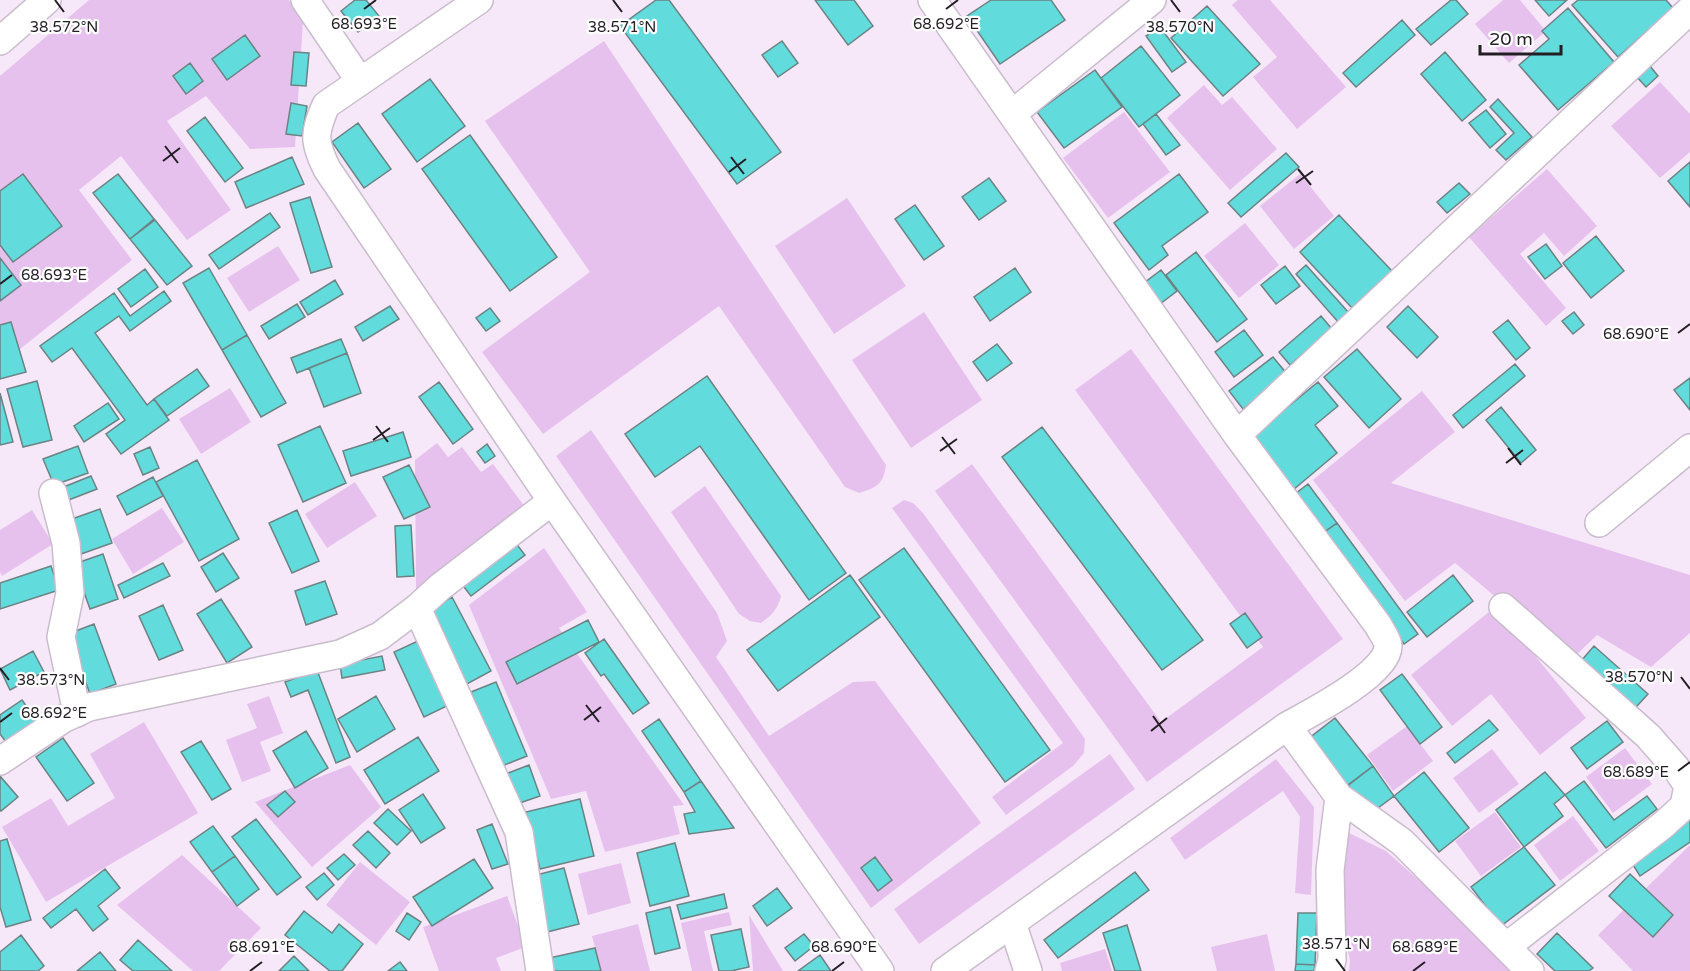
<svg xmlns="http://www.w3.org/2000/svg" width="1690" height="971" font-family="'Varela Round',sans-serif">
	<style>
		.green { fill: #e6c1ed }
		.building { fill: #61dbdc; stroke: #6c8383; stroke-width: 1.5 }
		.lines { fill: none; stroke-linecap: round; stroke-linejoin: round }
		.minor-casing { stroke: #c9bccc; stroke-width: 30 }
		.minor { stroke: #fff; stroke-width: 27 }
		.ticks { fill: none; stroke: #231e24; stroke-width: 2 }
		.ticks-label { font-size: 15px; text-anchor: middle; fill: #231e24; stroke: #fff; stroke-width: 4.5; stroke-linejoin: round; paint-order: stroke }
	</style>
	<rect width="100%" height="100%" fill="#f7e8f9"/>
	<path class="green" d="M89,0H289L303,21L295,147L250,149L206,96L167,121L231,210L187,240L121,156L79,190L132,260L0,365V76Z
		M1238,0H1270L1346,87L1297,129L1253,77L1277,57L1232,5Z
		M1503,0H1520L1546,31L1509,63L1475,24Z
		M604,41L886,465C883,485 877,487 859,493L845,487L719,306L543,434L482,352L590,272L485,121Z
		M1660,82L1690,114V152L1660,178L1611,126Z
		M1204,85L1222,105L1232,97L1277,149L1230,190L1167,118Z
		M1124,112L1170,172L1108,218L1063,158Z
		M1547,169L1597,226L1564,256L1544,233L1520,254L1566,308L1546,326L1469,237Z
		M1300,174L1334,216L1294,249L1260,206Z
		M847,198L906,286L834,334L775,246Z
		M1245,223L1279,265L1239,298L1204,256Z
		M278,246L300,280L249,312L227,278Z
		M924,312L982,400L911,448L852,360Z
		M1131,349L1343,639L1147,782L935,491L972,464L1161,722L1263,647L1075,390Z
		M230,388L251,422L201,454L179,419Z
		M1422,391L1455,432L1391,483L1690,575V633L1651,667L1597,635L1571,660L1455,563L1405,601L1313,480Z
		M591,430L717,613L727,641L716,657L769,736L853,682L875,681L981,823L871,908L556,456Z
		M437,443L448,457L462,447L481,472L493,464L525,507L416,591L415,460Z
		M355,482L377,516L327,548L305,514Z
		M705,486L781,596C778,609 772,615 761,623L750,621L739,614L671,512Z
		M904,500L913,503L923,513L1085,739L1084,753L1073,766L1006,815L992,797L1063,743L892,508Z
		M162,508L184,542L133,574L112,539Z
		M32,510L53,544L2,576L0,572V530Z
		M544,548L587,612L559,628L684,805L673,806L680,834L605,852L586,791L551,799L469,605Z
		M1495,607L1586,718L1540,755L1491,694L1452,726L1411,675Z
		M269,696L283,733L260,742L271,771L242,782L226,740L257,728L247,704Z
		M144,722L198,813L46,902L2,827L51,798L68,826L115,798L90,754Z
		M1407,726L1433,761L1393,791L1367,755Z
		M1625,748L1652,784L1613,813L1586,777Z
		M1492,749L1519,784L1479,813L1453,778Z
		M1110,754L1135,789L919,944L894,909Z
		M1276,759L1314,807L1311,895L1295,893L1300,817L1283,791L1185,860L1170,838Z
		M350,765L381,807L312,867L255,802Z
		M1495,812L1521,847L1481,876L1455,841Z
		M1573,816L1599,851L1560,881L1534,845Z
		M1347,832L1386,851L1521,971H1349L1350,961L1335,888Z
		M1690,845V971H1633L1598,935Z
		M182,855L261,928L219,971H193L117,905Z
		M360,862L410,902L376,945L326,905Z
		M621,863L631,903L588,915L578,874Z
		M507,896L526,947L496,958L501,971H439L423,927Z
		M729,912L732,925L704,931L713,971H692L681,923Z
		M749,915L783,971H753Z
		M638,924L650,971H601L592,936Z
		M1267,934L1275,971H1217L1211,947Z
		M1105,949L1112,971H1062L1060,963Z"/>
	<path class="building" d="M355,0H366L379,16L358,32L341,11Z
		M656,0H669L781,152L737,184L620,26Z
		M815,0H854L873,26L848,45Z
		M991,0H1051L1065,20L1000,64L967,16Z
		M1451,0H1456L1468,14L1431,45L1416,29Z
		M1535,0H1567L1549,16Z
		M1578,0H1666L1673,8L1618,57L1572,5Z
		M1207,6L1260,64L1223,96L1171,38Z
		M1568,8L1614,62L1558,110L1519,65L1549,39L1542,31Z
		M1402,20L1415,35L1356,87L1343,73Z
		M1160,27L1186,62L1172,72L1146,36Z
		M245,35L260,56L227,80L212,59Z
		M782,41L798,63L778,77L762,55Z
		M1141,46L1180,95L1139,127L1101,78Z
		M294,52L309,53L306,86L291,85Z
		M1445,52L1486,100L1462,121L1421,74Z
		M190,63L203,81L186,94L173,76Z
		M1650,66L1658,76L1646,87L1637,77Z
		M1095,70L1122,107L1064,148L1037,112Z
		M430,79L465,126L417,162L382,114Z
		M1498,99L1532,137L1506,160L1496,150L1514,133L1490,107Z
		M291,103L307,106L302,136L286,134Z
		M1486,110L1506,134L1490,148L1469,123Z
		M1156,114L1180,145L1166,155L1143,124Z
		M205,117L243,168L225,182L187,131Z
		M358,123L391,169L364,188L332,142Z
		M470,135L557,257L510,291L422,169Z
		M1286,153L1299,167L1241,217L1228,203Z
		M292,157L304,184L246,208L235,182Z
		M1690,162V207L1668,181Z
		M23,174L62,226L13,262L0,245V191Z
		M118,174L154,219L130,239L93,193Z
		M1179,174L1208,212L1162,246L1168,255L1149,270L1114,223Z
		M989,178L1006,201L979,220L962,197Z
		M1459,183L1470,194L1447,213L1437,202Z
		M310,197L332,267L311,273L290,203Z
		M915,205L944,246L924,260L895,219Z
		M270,213L280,227L219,269L209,255Z
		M1339,215L1392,271L1352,308L1300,252Z
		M155,220L192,266L167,285L130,239Z
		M1596,236L1624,271L1591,298L1563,263Z
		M1546,244L1562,266L1545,279L1528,257Z
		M1196,252L1247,319L1217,342L1166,275Z
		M0,258L21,285L0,301Z
		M1306,265L1349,313L1339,323L1296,274Z
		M1285,266L1300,286L1276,304L1261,285Z
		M209,268L247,335L222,350L183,283Z
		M1015,268L1031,292L990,321L974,297Z
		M145,269L158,287L131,307L118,289Z
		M1161,270L1177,291L1160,304L1144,283Z
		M335,280L343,294L308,315L300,302Z
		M164,291L171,301L130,331L119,316L95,333L147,405L154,399L169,420L121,454L106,434L125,420L72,348L52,362L40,346L114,293L130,316Z
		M297,304L305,317L269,339L261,326Z
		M390,306L399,319L363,341L355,327Z
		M1408,306L1438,337L1417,358L1387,327Z
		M490,308L500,321L486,331L476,318Z
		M1574,312L1584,325L1573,334L1562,321Z
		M1321,316L1332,329L1290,365L1279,352Z
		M1508,320L1530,348L1516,360L1493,332Z
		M11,322L26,372L0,379V325Z
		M1244,330L1263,355L1234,377L1215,352Z
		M247,335L286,403L261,417L222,350Z
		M341,339L347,353L297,373L291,358Z
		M997,344L1012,363L987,381L973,362Z
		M1357,349L1401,399L1369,428L1324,377Z
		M347,353L361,393L324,407L309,368Z
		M1273,357L1287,374L1243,409L1229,391Z
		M1515,364L1525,376L1463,428L1453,415Z
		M197,369L209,386L167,416L154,399Z
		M707,376L846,573L809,600L700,446L655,477L625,434Z
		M1690,378V410L1674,390Z
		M37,381L52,440L23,447L7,389Z
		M439,382L473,429L453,444L419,397Z
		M1318,382L1338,406L1315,425L1337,453L1293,490L1250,438Z
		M0,393L13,442L0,445Z
		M108,403L119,419L84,442L74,426Z
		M1501,407L1536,450L1521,463L1486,420Z
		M320,426L346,483L303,502L278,445Z
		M1042,427L1203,640L1162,670L1002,457Z
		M403,432L411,457L351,476L343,451Z
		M487,444L495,456L485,463L477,452Z
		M78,446L88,473L54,485L43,459Z
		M150,447L159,468L143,475L134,454Z
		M197,460L239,539L199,561L156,482Z
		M409,465L430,507L404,519L383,477Z
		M91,476L97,489L66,501L61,488Z
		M153,477L163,496L127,515L117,496Z
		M1308,484L1337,523L1323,533L1295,494Z
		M100,509L112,543L81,554L69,520Z
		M297,510L319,561L292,573L269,523Z
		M1337,523L1418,634L1404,644L1323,533Z
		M411,525L414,576L397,577L395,526Z
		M515,542L525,555L471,596L457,578Z
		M904,548L1050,750L1005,782L859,580Z
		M223,553L239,578L216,592L201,567Z
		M103,554L118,599L90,609L74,564Z
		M163,563L170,576L124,598L118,585Z
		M51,566L59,590L0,609V583Z
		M850,575L880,617L778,691L747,650Z
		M1453,575L1473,601L1427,637L1407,612Z
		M325,581L337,614L306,625L295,591Z
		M452,597L491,671L465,685L426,611Z
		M221,599L252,647L227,663L197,614Z
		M163,605L183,650L159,660L139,616Z
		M1245,613L1262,637L1247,648L1230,624Z
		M588,620L599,642L517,684L506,662Z
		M94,624L116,684L90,694L68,634Z
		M604,639L649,703L633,714L604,674L601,676L585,653Z
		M418,641L449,705L424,717L394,652Z
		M1594,646L1648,694L1627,717L1574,669Z
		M33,651L44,672L10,690L0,669Z
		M382,656L385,670L342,678L340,664Z
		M317,670L350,757L336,763L308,690L291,697L285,682Z
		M1402,674L1442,727L1420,744L1380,690Z
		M496,682L527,756L502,766L471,692Z
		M376,696L395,729L357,752L338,719Z
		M22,700L40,725L9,746L0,734V715Z
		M1335,718L1373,766L1346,787L1308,739Z
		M659,719L701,781L684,792L642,731Z
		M1489,720L1498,730L1455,763L1447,753Z
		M1607,721L1623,742L1587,769L1571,748Z
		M306,731L328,768L295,788L273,751Z
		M418,737L439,771L385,804L364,770Z
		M63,738L94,783L67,801L36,757Z
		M201,741L231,789L212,800L181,752Z
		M529,765L540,796L514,805L503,775Z
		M1373,766L1394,796L1370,814L1348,785Z
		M1424,772L1469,828L1439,852L1394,796Z
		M1545,772L1565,795L1554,804L1563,816L1524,847L1496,810Z
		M0,776L18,797L1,811L0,809Z
		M701,781L734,828L689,834L684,814L695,812L684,792Z
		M1584,781L1614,820L1647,796L1657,809L1606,848L1565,795Z
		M285,791L295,802L278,817L267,805Z
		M423,794L445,828L421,843L399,810Z
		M580,799L594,856L540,869L526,812Z
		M388,809L411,831L397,845L374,823Z
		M1690,815V842L1640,876L1628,857Z
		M256,819L301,877L277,895L232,837Z
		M492,824L508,864L492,869L477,830Z
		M213,826L235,856L212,872L190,842Z
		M368,831L390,853L376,868L353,845Z
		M7,839L31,920L6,927L0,907V841Z
		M675,843L689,896L650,906L637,853Z
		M1524,847L1555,885L1501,926L1471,887Z
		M344,854L355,865L338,880L327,868Z
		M235,856L259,889L237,906L212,872Z
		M875,857L892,880L878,891L861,868Z
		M474,859L493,888L432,926L413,897Z
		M564,868L579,924L547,932L532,876Z
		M105,869L120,888L98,906L108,919L93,931L76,909L51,928L43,918Z
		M1135,872L1149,890L1058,958L1044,940Z
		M324,873L334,885L317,900L306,887Z
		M1630,874L1673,915L1653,937L1609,896Z
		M777,888L792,908L767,926L753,906Z
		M724,894L727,908L681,919L677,905Z
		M670,907L680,948L655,954L646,913Z
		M304,911L332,933L339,924L363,944L342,971H330L285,935Z
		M407,913L421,922L409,940L396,931Z
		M1298,913H1317L1315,965L1296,964Z
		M1127,925L1141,971H1115L1103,933Z
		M741,929L749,967L731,971H719L711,935Z
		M1557,933L1593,968L1589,971H1555L1537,954Z
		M804,934L814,946L795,961L785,948Z
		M21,935L44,966L38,971H0V952Z
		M138,940L172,971H133L120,960Z
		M595,948L601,971H552L549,958Z
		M100,952L116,971H77Z
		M820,955L831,971H798Z
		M294,956L309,971H279Z
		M400,962L407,971H388Z
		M1296,964L1315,965L1314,971H1295Z"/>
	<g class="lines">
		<defs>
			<path id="minor" d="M305,0L360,81
				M479,0L326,105C314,133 313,141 327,169L552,501L880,971
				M932,0L1237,435L1378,625C1381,631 1388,640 1388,646C1389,673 1309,714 1287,726L945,971
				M0,41L47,0
				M1012,114L1152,0
				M1237,435L1690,10
				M53,493L66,543L70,593L61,637L77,713
				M1599,523L1690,448
				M1503,607L1648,736L1676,768L1688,786L1684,806L1663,825L1506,947
				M417,608L440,587L552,501
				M1287,726L1339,797L1402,842L1530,971
				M0,761L63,719L89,707L340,654L380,636L417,608L519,832L540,971
				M1012,923L1028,971
				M1329,971L1332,960L1330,870L1339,797"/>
		</defs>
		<use href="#minor" class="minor-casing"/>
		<use href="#minor" class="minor"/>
	</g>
	<path class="ticks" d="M55,0L64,12M613,0L622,12M1171,0L1180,12M364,9L376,0M946,9L958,0M165,146L178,163M731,157L744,174M163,161L180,148M1298,169L1311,185M729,172L746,159M1296,183L1313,171M0,284L12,275M1678,333L1690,324M376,426L388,442M942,437L955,454M373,440L390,428M1508,448L1521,465M940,451L957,439M1506,463L1523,450M0,668L9,680M1681,677L1690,689M586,705L599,722M1153,716L1165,733M584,720L601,707M0,722L12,713M1151,731L1167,718M1678,771L1690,762M1336,959L1345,971M250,971L262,962M832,971L844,962M1413,971L1425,962"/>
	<g class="ticks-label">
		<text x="364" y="29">68.693°E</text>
		<text x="946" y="29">68.692°E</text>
		<text x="64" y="32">38.572°N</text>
		<text x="622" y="32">38.571°N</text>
		<text x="1180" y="32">38.570°N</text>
		<text x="54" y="280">68.693°E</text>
		<text x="1636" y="339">68.690°E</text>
		<text x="1639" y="682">38.570°N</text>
		<text x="51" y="685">38.573°N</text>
		<text x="54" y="718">68.692°E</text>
		<text x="1636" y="777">68.689°E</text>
		<text x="1336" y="949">38.571°N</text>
		<text x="262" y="952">68.691°E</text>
		<text x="844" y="952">68.690°E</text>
		<text x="1425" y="952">68.689°E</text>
	</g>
	<path d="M1480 45v9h81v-9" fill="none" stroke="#231e24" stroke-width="3"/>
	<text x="1489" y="45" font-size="18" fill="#231e24" stroke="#ffffff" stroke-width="4.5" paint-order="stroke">20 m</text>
</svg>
